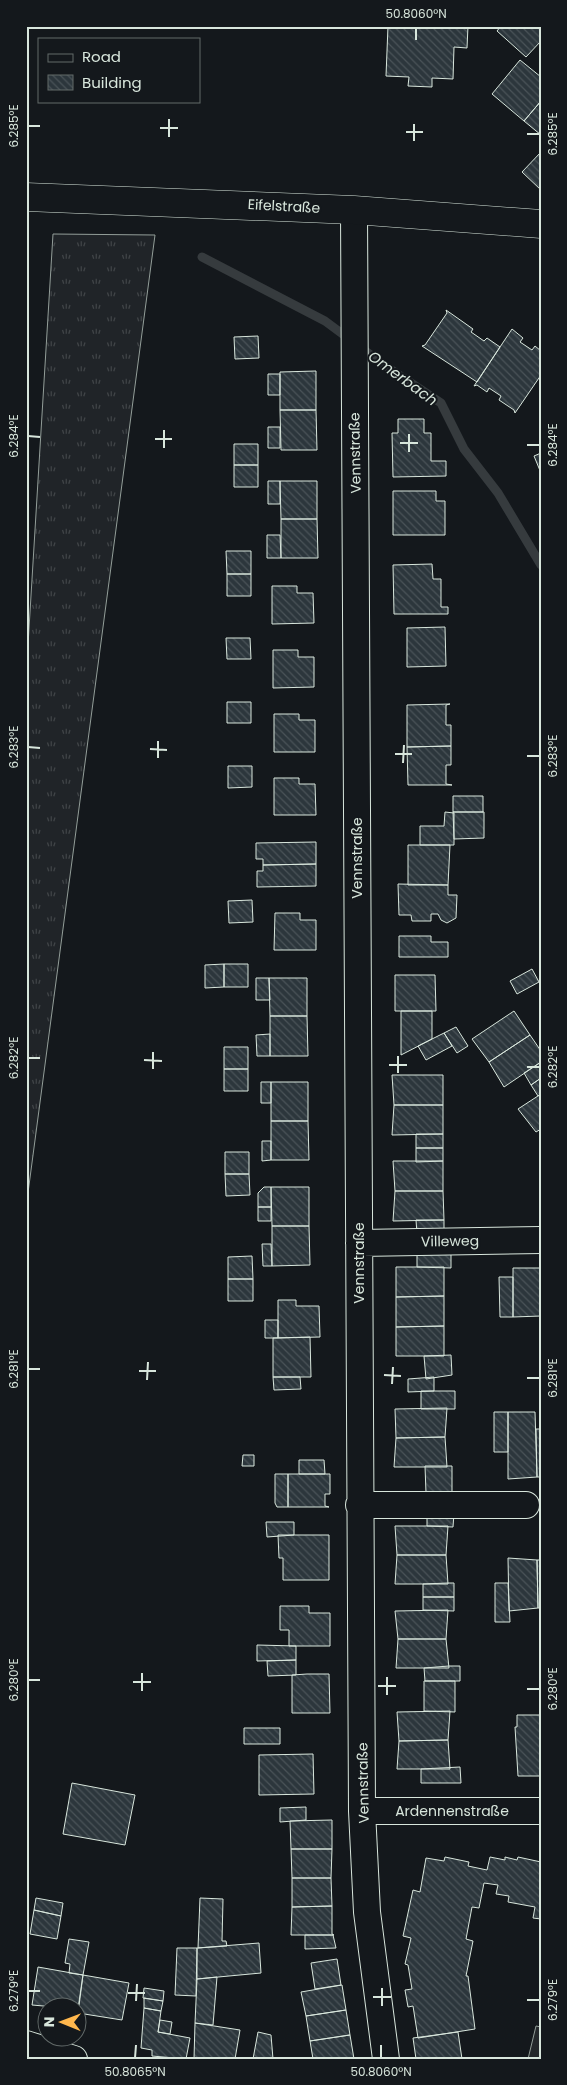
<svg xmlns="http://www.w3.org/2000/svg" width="567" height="2085" font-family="Poppins,sans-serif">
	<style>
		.grass { fill: url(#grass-tufts); stroke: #939e99 }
		.parking { fill: #24282b; stroke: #939e99 }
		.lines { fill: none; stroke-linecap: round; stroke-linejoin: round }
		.stream { stroke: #363b3e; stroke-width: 9 }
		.building { fill: url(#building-back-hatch); stroke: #d8e6dc }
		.street-casing { stroke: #d8e6dc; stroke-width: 28 }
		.secondary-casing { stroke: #d8e6dc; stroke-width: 29 }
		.street { stroke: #14181c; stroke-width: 26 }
		.secondary { stroke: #14181c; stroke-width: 28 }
		.ticks { fill: none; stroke: #d8e6dc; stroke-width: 2 }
		.labels { text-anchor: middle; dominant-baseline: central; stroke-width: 4; stroke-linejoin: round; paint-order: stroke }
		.street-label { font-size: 14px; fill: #d8e6dc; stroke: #14181c }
		.water-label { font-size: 15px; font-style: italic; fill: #d8e6dc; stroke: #14181c }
		.neatline { fill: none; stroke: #d8e6dc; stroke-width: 2 }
		.ticks-label { font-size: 12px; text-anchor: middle; fill: #d8e6dc }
	</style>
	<defs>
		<pattern id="grass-tufts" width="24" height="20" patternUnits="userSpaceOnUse" patternTransform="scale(1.25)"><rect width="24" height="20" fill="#202428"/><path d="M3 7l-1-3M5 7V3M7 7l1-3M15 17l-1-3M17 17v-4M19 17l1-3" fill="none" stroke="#404447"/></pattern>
		<pattern id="building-back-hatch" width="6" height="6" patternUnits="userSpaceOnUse" patternTransform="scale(1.25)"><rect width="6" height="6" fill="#2c363c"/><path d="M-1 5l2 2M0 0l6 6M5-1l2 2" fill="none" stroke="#4a5358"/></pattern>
	</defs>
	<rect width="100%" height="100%" fill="#14181c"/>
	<path class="grass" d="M53,234L155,235L26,1208V678Z"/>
	<path class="parking" d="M536,2026L541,2027V2059H528Z"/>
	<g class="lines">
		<path class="stream" d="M202,257L325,321L387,367L441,403L464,449L498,493L541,565"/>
	</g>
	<path class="building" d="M388,26H468L467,48L454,47L453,79L432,78V87L408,86L409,77L386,76Z
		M501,26H541V41L526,57L497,31Z
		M520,60L541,77V101L524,121L492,94Z
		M541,101V135L524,121Z
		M541,152V190L522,172Z
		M446,310L473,329L471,332L484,341L487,338L500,347L477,382L422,346L425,345L447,313Z
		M512,329L523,338L520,342L532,350L535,346L541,351V375L515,413L514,410L499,400L501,396L489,388L487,392L477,385L474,386Z
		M258,336L259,358L235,359L234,337Z
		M316,371V410H280V372Z
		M268,374H280V395H268Z
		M280,410H316L317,450H281Z
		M398,419H424V433H431V461H446V476L393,477L392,433H398Z
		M268,427H280V448H268Z
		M234,444H258V465H234Z
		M541,453V473L534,456Z
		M234,465H258V487H234Z
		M268,481H280V504H268Z
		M280,481H317V519H281Z
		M393,491H436V501H445V535H393Z
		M281,519H317L318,558H281Z
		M267,535H280L281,558H267Z
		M226,551H251V574H227Z
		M432,564L433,579H441V607H448V614H394L393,565Z
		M227,574H251V596H227Z
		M272,586H297V593H313L314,623L272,624Z
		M445,627L446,666L407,667V628Z
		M226,638H250L251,659H227Z
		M273,650H298V657H314V687L273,688Z
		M227,702H251V723H227Z
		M450,704L446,705V725H451V746L407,747V705Z
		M274,714H299V720H315V752H274Z
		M451,746V765H446V784L452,785H408L407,747Z
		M228,766H252V787L228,788Z
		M274,778H299V784H315L316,815H274Z
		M453,796H483V812H453Z
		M445,812L454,813V845H420V826H444Z
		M453,812H484V838L454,839Z
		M316,842V864L263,865V859H256V843Z
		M408,845H450L448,885H408Z
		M316,864V886L257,887V871H263V865Z
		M398,884L448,885V895H457L456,918L447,923L441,920L438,914H431V921H412L411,915H399Z
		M252,900L253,922L229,923L228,901Z
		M275,913H300V920H316V950H274Z
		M399,936H431V942H448V957H399Z
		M224,964V987L205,988V965Z
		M224,964H248V987H224Z
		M532,969L539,982L517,994L510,981Z
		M395,975H435L436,1011H395Z
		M256,978H269L270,1000H256Z
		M269,978H307V1016H270Z
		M401,1011H432V1039L401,1055Z
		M514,1011L530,1035L489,1062L472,1039Z
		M270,1016H307L308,1056H270Z
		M456,1027L468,1046L457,1053L444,1033Z
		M444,1033L452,1046L426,1060L418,1046Z
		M270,1034V1056H257L256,1035Z
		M530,1035L541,1051V1062L504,1087L489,1062Z
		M224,1047H248V1069H224Z
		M541,1062V1078L531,1085L524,1073Z
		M224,1069H248V1091H224Z
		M392,1075H443V1105H394Z
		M541,1078V1094L538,1096L531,1085Z
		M261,1082H271V1103H261Z
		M271,1082H308V1121H271Z
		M541,1094V1129L536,1132L518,1109Z
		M394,1105H443V1134L392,1135Z
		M271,1121H308L309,1160H271Z
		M443,1134V1148H416V1134Z
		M262,1141H271V1160L262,1161Z
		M416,1148H443V1161L416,1162Z
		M225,1152H249V1174H225Z
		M393,1161H443V1191H395Z
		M225,1174H249L250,1195L226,1196Z
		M264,1187H271V1207H258V1193Z
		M271,1187H309V1226H272Z
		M395,1191H443L444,1220L393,1221Z
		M258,1207H271V1221H258Z
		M416,1220H444V1234H417Z
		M272,1226H309L310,1265L272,1266Z
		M262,1244H271L272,1266H263Z
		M451,1253V1268L417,1267V1254Z
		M252,1256L253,1279H228V1257Z
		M396,1267H444V1296L396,1297Z
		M513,1268H541V1316L513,1317Z
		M499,1277H513V1317H500Z
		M228,1279H253V1301H228Z
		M444,1296V1326L396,1327V1297Z
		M278,1300H296V1306H319L320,1337L278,1338Z
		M265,1320H278V1338H265Z
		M444,1326V1356H396V1327Z
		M310,1337L311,1377H273V1338Z
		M451,1355L452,1375L426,1379L424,1356Z
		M273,1377H300L301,1389L274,1390Z
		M434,1377V1391L408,1392V1379Z
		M421,1391H455V1409H421Z
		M395,1409L447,1408L445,1437L396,1438Z
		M494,1412H508V1452H494Z
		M508,1412H535L537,1477L508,1479Z
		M536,1429H541V1477H537Z
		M445,1437L447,1467H394L396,1438Z
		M243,1455H254V1466H242Z
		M299,1460H324L325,1474H299Z
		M425,1466H452V1493H426Z
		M275,1474H288V1507H277L275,1503Z
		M288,1474H330V1494H325V1506L329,1507H288Z
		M427,1513H454L453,1527L427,1526Z
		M266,1522H294V1535L267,1537Z
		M395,1526H448L446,1555H397Z
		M278,1535H329V1580H283V1558H279Z
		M397,1555H446L448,1584H395Z
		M508,1558L537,1560L538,1608L509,1611Z
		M537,1560H541V1608H538Z
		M448,1583H454V1597H423V1584Z
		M495,1583H508L510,1622H495Z
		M423,1597H454V1611L423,1610Z
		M280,1606H309V1613H330V1646H289V1630H280Z
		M448,1610L446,1639H398L395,1611Z
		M398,1639H446L449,1668H396Z
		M257,1645L296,1646V1660L257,1661Z
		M296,1660V1675L268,1676L267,1661Z
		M449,1666H460V1681H425L424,1668Z
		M307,1674H329L330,1713H292V1675Z
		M424,1681H455V1712L424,1711Z
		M450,1711L448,1740L399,1741L397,1712Z
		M517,1715H541V1776H518L515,1727H517Z
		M244,1728H280V1744H244Z
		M448,1740L450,1769H397L399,1741Z
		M313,1754L314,1794L259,1795V1755Z
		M460,1767L461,1783H421V1769Z
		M72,1783L135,1795L125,1845L63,1834Z
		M306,1807V1820L280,1822V1808Z
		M332,1820V1849H291L290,1821Z
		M291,1849H332L331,1878H292Z
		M445,1857L469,1862L468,1866L487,1870L490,1857L505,1860V1857L517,1860L518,1857L541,1862V1919L533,1918L535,1907L508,1902L509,1896L496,1894L498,1885L484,1883L479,1908L472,1907L466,1939L473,1941L466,1976H468L475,2029L418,2038L413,2006L408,2007L405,1990L412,1989L408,1965L405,1964L411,1938L403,1936L413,1890L420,1892L426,1858L444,1861Z
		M292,1878H331L332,1906L292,1907Z
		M36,1898L63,1903L61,1916L34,1910Z
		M200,1898L223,1899L222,1941H226L227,1946L198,1948Z
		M332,1906V1934L334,1935H291L292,1907Z
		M34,1910L61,1916L57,1939L30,1934Z
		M305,1935H333L336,1948L305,1949Z
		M69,1939L89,1942L83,1975L69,1973L70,1964L65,1963Z
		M259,1943L261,1973L197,1979V1948Z
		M177,1948H197L196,1996L175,1995Z
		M337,1959L341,1985L315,1989L311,1963Z
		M38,1967L83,1975L78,2009L32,2005Z
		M83,1975L129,1983L122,2020L78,2013Z
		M217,1977L213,2025L195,2023L197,1979Z
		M342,1985L346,2010L306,2016L301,1992Z
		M144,1988L164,1991L163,2001L143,1998Z
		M144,1998L163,2001L161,2011L144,2008Z
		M144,2008L161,2011L158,2032L190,2038L186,2059L152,2056V2050L141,2048Z
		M346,2010L350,2035L310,2041L306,2016Z
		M160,2020L172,2022L170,2034L158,2032Z
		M195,2023L240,2030L235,2059H194Z
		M258,2032L271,2035L273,2059H253Z
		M458,2032L462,2059H416L413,2038Z
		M350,2035L354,2059H313L310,2041Z"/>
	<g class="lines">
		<defs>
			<path id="street" d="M354,210L362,1811L367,1912L386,2059
				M359,1243L541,1240
				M359,1505H526
				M362,1811H541
				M26,2044L74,2059"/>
			<path id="secondary" d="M26,197L354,210L541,224"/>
		</defs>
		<use href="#street" class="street-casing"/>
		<use href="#secondary" class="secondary-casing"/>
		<use href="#street" class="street"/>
		<use href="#secondary" class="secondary"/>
	</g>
	<path class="ticks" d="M416,40V28M28,126H40M160,128H178M406,132H423M527,134H540M169,137V119M414,141V124M28,436L40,437M155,439H172M400,443H418M527,445H540M164,448V430M409,452V434M28,747L40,748M150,749L167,750M395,754H412M527,756H540M158,758V741M403,763L404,745M28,1058H40M144,1060L162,1061M389,1065H407M527,1067H540M153,1069V1052M398,1073V1056M28,1369H40M139,1371H156M384,1375L401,1376M527,1378H540M147,1380L148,1362M392,1384L393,1367M28,1680H40M133,1682H151M378,1686H396M527,1689H540M142,1691V1673M387,1695V1677M28,1991H40M128,1993H145M373,1997H391M527,2000H540M136,2001L137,1984M382,2006V1988M135,2058L136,2045M381,2058V2045"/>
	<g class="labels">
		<g class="street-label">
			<text transform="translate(284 206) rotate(3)">Eifelstraße</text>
			<text transform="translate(355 453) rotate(-91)">Vennstraße</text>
			<text transform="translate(357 858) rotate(-90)">Vennstraße</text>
			<text transform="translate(450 1241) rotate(-1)">Villeweg</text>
			<text transform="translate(359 1263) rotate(-90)">Vennstraße</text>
			<text transform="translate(363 1783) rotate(-91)">Vennstraße</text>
			<text x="452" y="1811">Ardennenstraße</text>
		</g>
		<g class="water-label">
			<text transform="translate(403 378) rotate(36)">Omerbach</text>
		</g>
	</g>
	<rect width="567" height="2085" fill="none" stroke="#14181c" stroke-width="55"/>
	<rect x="38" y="38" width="162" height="65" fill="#14181c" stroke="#626a69"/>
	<rect x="48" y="54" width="25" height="8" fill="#14181c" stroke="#626a69"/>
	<text x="82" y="62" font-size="15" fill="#d8e6dc">Road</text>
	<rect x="48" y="75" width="25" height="15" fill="url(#building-back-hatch)" stroke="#626a69"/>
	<text x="82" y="88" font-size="15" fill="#d8e6dc">Building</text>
	<g transform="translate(62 2022) rotate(271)"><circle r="24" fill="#14181c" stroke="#626a69"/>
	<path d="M0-4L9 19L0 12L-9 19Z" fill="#ffb74d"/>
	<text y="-8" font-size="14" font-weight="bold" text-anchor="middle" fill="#d8e6dc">N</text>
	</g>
	<rect x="28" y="28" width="512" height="2030" class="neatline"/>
	<g class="ticks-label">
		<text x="416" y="18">50.8060°N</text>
		<text transform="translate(14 126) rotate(-90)" y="4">6.285°E</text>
		<text transform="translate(553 134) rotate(-90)" y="4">6.285°E</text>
		<text transform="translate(14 436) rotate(-90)" y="4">6.284°E</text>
		<text transform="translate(553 445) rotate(-90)" y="4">6.284°E</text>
		<text transform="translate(14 747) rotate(-90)" y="4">6.283°E</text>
		<text transform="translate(553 756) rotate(-90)" y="4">6.283°E</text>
		<text transform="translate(14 1058) rotate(-90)" y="4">6.282°E</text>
		<text transform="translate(553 1067) rotate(-90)" y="4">6.282°E</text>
		<text transform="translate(14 1369) rotate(-90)" y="4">6.281°E</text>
		<text transform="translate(553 1378) rotate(-90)" y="4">6.281°E</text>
		<text transform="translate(14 1680) rotate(-90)" y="4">6.280°E</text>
		<text transform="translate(553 1689) rotate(-90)" y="4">6.280°E</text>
		<text transform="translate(14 1991) rotate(-90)" y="4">6.279°E</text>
		<text transform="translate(553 2000) rotate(-90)" y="4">6.279°E</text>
		<text x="135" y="2076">50.8065°N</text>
		<text x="381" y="2076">50.8060°N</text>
	</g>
</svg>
